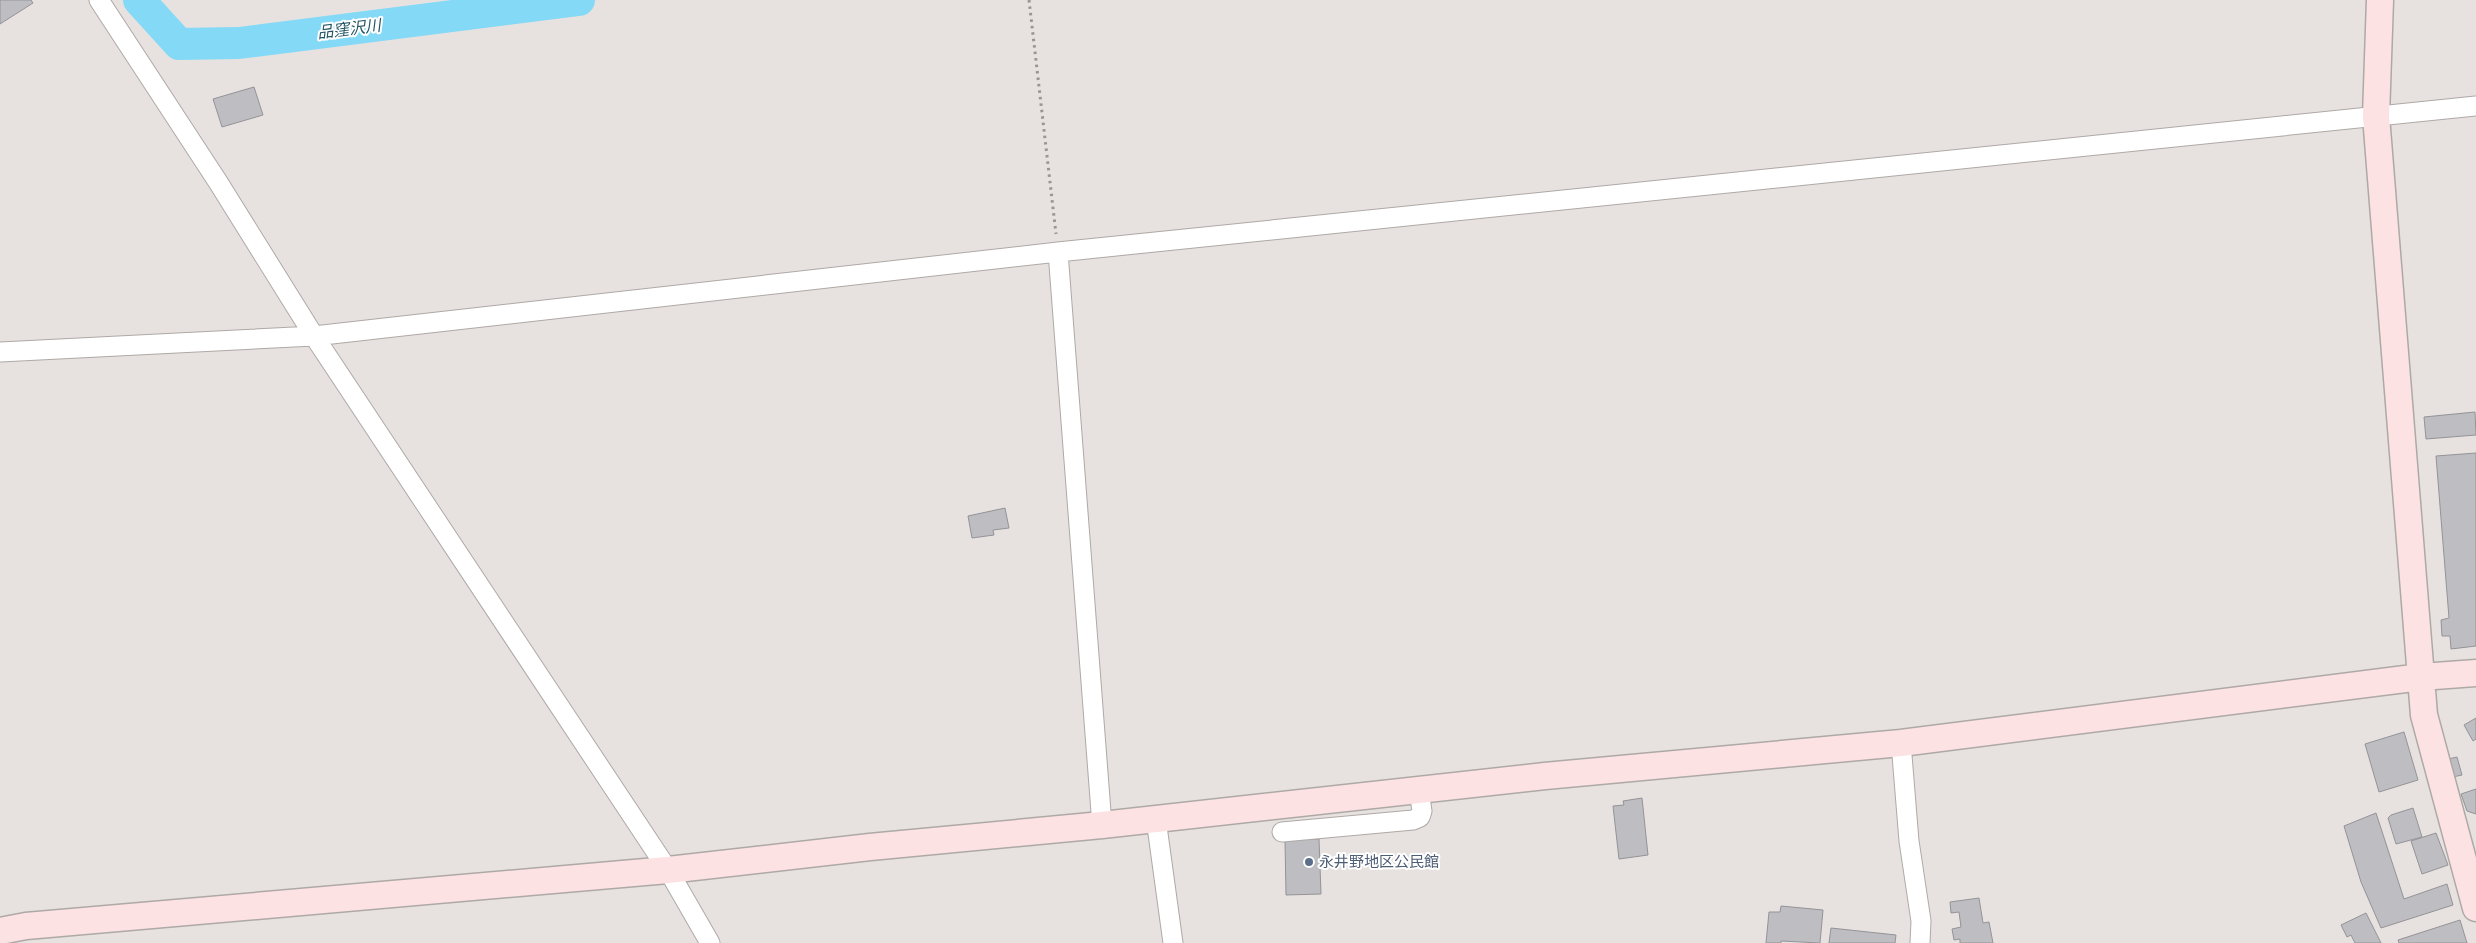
<svg xmlns="http://www.w3.org/2000/svg" width="2476" height="943" font-family="'Fira Sans','Noto Sans JP',sans-serif">
	<style>
		.lines { fill: none; stroke-linecap: round; stroke-linejoin: round }
		.river { stroke: #84d9f6; stroke-width: 32 }
		.building { fill: #bebdc2; stroke: #939398 }
		.street-casing { stroke: #aea9a6; stroke-width: 21 }
		.secondary-casing { stroke: #aea9a6; stroke-width: 29 }
		.path { stroke: #989592; stroke-width: 3; stroke-dasharray: 2.5 4; stroke-linecap: butt }
		.street { stroke: #fff; stroke-width: 19 }
		.secondary { stroke: #fce2e2; stroke-width: 26 }
		.service-dot { fill: #5c6f8a; stroke: #fff; stroke-width: 2 }
		.labels { text-anchor: middle; dominant-baseline: central; stroke-width: 4; stroke-linejoin: round; paint-order: stroke }
		.service-label { font-size: 15px; fill: #4e5e75; stroke: #fff; text-anchor: start }
		.water-label { font-size: 16px; font-style: italic; fill: #255565; stroke: #fff }
	</style>
	<rect width="100%" height="100%" fill="#e7e2df"/>
	<g class="lines">
		<path class="river" d="M139,0L179,44L239,43L579,0"/>
	</g>
	<path class="building" d="M0,0H31L33,3L0,24Z
		M254,87L263,115L222,127L213,99Z
		M2475,412L2476,435L2426,439L2424,417Z
		M2476,453V646L2451,649L2450,636H2442L2441,620L2449,618L2436,456Z
		M1005,508L1009,528L993,530L994,535L972,538L968,516Z
		M2476,718V739L2473,741L2464,725Z
		M2404,732L2418,780L2379,792L2365,744Z
		M2457,757L2462,775L2448,778L2444,760Z
		M2476,789V814L2467,811L2461,794Z
		M1642,798L1648,855L1619,859L1613,806L1624,805L1623,801Z
		M2413,808L2422,837L2396,844L2388,818L2391,815Z
		M2376,813L2404,899L2447,884L2453,905L2381,928L2361,882L2344,826Z
		M2436,833L2448,865L2422,874L2411,841Z
		M1306,839H1319L1321,894L1286,895L1285,841Z
		M1979,898L1983,923L1989,922L1993,943H1960V939L1954,940L1952,929L1961,927L1959,912L1951,913L1950,902Z
		M1781,906L1823,910L1820,943L1781,941V943H1766L1769,912H1780Z
		M2366,913L2381,943H2355L2351,935L2347,937L2341,925Z
		M2460,920L2467,943H2399L2398,940Z
		M1831,928L1896,935L1895,943H1829Z"/>
	<g class="lines">
		<defs>
			<path id="street" d="M99,0L218,182L314,336L668,870L710,943
				M1058,252L1102,825
				M0,352L314,336L1058,252L2476,106
				M1901,743L1909,841L1921,921L1920,943
				M1156,819L1173,943
				M1282,832L1413,820L1420,817L1422,811L1419,790"/>
			<path id="secondary" d="M2380,0L2376,116L2424,715L2476,908
				M0,931L26,926L668,870L870,847L1102,825L1545,776L1901,743L2421,677L2476,673"/>
		</defs>
		<use href="#street" class="street-casing"/>
		<use href="#secondary" class="secondary-casing"/>
		<path class="path" d="M1029,0L1056,234"/>
		<use href="#street" class="street"/>
		<use href="#secondary" class="secondary"/>
	</g>
	<circle class="service-dot" cx="1309" cy="862" r="5"/>
	<g class="labels">
		<g class="service-label">
			<text x="1319" y="862">永井野地区公民館</text>
		</g>
		<g class="water-label">
			<text transform="translate(349 29) rotate(-7)">品窪沢川</text>
		</g>
	</g>
</svg>
